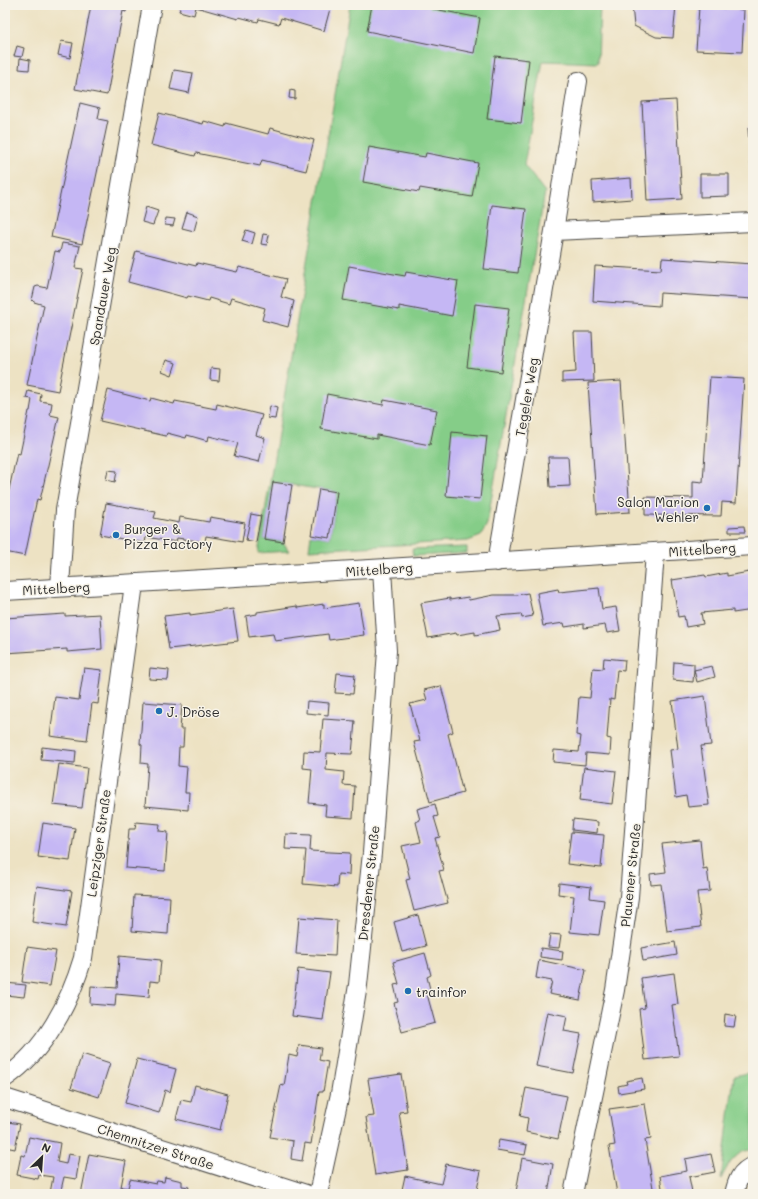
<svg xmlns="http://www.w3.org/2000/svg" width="758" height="1199" font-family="Mali,sans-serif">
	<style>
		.green { fill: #85cd88; stroke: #587c5a }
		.building { fill: #c5b7f4 }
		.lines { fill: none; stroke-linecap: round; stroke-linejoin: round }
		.minor-casing { stroke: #484642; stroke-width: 20 }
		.minor { stroke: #fff; stroke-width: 18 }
		.poi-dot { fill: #1f6fb2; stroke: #f7f3e8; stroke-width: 1.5 }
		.labels { text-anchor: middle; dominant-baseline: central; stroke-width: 3; stroke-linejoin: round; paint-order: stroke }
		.street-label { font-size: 13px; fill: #2b2b2b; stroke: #f7f3e8 }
		.poi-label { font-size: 13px; fill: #2b2b2b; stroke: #f7f3e8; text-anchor: start }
	</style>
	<rect width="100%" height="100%" fill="#f7f3e8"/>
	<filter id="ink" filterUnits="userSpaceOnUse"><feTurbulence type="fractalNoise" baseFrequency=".025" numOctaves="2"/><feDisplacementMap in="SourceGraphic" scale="8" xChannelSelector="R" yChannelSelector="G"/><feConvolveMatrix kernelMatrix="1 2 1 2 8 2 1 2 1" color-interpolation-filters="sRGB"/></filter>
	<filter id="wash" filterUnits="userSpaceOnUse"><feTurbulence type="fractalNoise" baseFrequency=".012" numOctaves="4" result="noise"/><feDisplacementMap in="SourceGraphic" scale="16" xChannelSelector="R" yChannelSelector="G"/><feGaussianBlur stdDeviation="0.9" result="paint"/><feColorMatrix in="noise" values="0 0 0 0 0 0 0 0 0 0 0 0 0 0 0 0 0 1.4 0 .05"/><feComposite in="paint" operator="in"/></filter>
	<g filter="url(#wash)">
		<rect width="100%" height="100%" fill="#ede2c3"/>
		<path class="green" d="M350,5H600L598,63L543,61L524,165L545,192L487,524L481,536L468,541L309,550L311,535L330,538L337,492L273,482L264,539L283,542L289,551L258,553Z
			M467,547V553L413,556L412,549Z
			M753,1072V1150C737,1149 727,1166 721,1179L734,1076Z"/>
		<g id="blocks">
			<path class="building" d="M91,5H127L126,12L123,11L107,95L75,89Z
				M181,5H331L324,31L281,18L279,24L259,19L258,22L239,17L238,19L196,7L194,15L179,11Z
				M372,5H422L429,6V8L480,18L474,53L367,31Z
				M632,5H676L673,38L656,37L634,26Z
				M699,7L744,10L742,52L696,50Z
				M61,41L73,43L70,58L58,55Z
				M17,46L24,48L22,57L14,56Z
				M495,56L529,60L521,123L487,119Z
				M20,58L30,60L29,70L19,69Z
				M174,70L193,73L189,93L170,89Z
				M290,90L295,91V99L289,98Z
				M750,95H753V126H752Z
				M676,100L682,199L647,201L642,102Z
				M80,103L100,108L98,119L108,121L82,244L51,237Z
				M159,113L203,124L204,121L225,127L226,123L268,134L270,128L314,140L306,171L262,160L260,166L196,153L195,156L151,145Z
				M753,127V188H752L748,128Z
				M369,147L425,157L426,153L478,163L472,197L420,188L419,192L363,182Z
				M700,174H729V196L700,197Z
				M631,178L632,199L593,202L592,181Z
				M492,205L526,209L518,273L484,269Z
				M146,207L158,211L153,225L142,222Z
				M187,212L198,216L194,231L182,228Z
				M166,218L175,219L173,226L165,225Z
				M246,230L255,233L252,244L242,241Z
				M263,234L269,235L267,245L261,244Z
				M62,243L80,246L75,268L83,269L58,391L27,385L44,305L34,302L32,300L35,287L38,286L47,288L55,251L60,252Z
				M136,251L196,266L197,263L237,272L239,267L286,279L281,297L294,301L288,327L262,320L265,308L231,298L229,304L209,298L208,301L188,296L187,298L128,282Z
				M662,258L753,264V299L660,293L659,306L593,301L595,266L661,270Z
				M349,266L405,276L406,272L458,281L452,316L399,306V310L343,300Z
				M475,304L509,308L501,372L467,367Z
				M574,332H592L594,381L562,382V373L576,372Z
				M166,360L176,363L172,375L162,371Z
				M211,368L220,369L219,381L210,380Z
				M710,377L744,379L736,503L722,502L721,516L645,515V497L693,498V481L703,482Z
				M621,381L630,512L597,514L588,383Z
				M108,390L150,401L151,398L174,404L175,401L216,409L217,404L262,415L256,435L265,438L259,462L234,456L238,443L209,436L208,441L187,435L186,438L167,433L166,436L100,421Z
				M28,391L41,394L40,401L52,403L50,415L59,417L40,500L37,499L25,556L5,552V498L6,493L8,494L17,453L20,454L29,411H30L32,399L26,398Z
				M327,394L383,405L384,400L437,410L430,445L377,435V439L321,429Z
				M270,406L277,408L275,419L268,418Z
				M452,432L487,436L480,499L446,496Z
				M548,457H568L570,486L550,487Z
				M108,470L117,471L115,482L106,480Z
				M273,482L292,485L283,542L264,539Z
				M319,489L337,492L330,538L311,535Z
				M106,503L156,512L154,518L179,523L180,517L209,522L210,517L245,523L242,542L206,536L205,542L177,538L176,542L146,537L145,543L100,535Z
				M251,514L261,516L256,542L246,540Z
				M744,526L745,532H729V527Z
				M749,572L750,579H753V610L733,613V610L701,613L703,624L686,627L684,616L678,617L672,580L705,575L706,577L727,573V576Z
				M599,588L602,609L616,607L620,631L607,633L605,625L584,628V624L565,627L564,623L543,626L537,593L558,589L559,592Z
				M528,593L533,616L522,618L521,614L497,616L500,630L475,635V632L457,635L456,633L428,638L421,603L450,598V600L468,597L469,600L494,595H517Z
				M359,603L364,635L329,640L328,634L275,641L273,634L249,637L246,616L257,614V612L297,606V608L324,604V608Z
				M233,609L238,641L169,649L164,616L190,613V615Z
				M65,614V616L100,614L102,649L67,652V649L5,653V618Z
				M604,658L625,660L624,671L617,670L614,700L610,699L607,738L611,739L610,755L586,753L585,765L553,762L554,750L579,752L581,736L576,735L579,697L590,698L593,668L603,669Z
				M674,662L694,664V670L712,666L715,677L697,682L694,670L693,682L673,680Z
				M84,668L102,670L98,704L92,703L87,741L50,736L55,697L79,700Z
				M150,668L169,670L168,680L149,679Z
				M337,673L355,675L353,694L335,693Z
				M441,686L453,732L448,734L463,793L430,802L414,742L420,741L410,704L427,700L424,690Z
				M705,696L711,745L701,746L709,805L688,807L686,795L676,797L670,750L678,749L672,701Z
				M307,701L329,703L328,715L306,713Z
				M143,702L182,705L180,729H184L183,747H179L178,766L187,767L185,792H189L188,810L145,806L148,764L141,763L142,745L140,744Z
				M323,719L355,721L352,754L327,753L326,770L344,772L343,785L355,786L353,818L325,816L326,805L309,803L312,769L303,768L304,751L320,752Z
				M42,747L76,751L75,763L41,760Z
				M59,764L87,768L82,808L53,805Z
				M584,767L616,771L612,804L580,800Z
				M435,804L438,816L434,817L440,837L435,838L444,870L439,871L448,903L414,911L406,880L410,879L402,846L421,842L416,822L420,820L417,809Z
				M573,819L598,822L597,833L572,830Z
				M136,822L160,824L159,831L168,832L165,871L126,868L129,829H135Z
				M43,823L75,828L70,861L38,857Z
				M571,832L604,835L601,868L567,864Z
				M286,834L311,835L310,851L350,853L349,875L338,874L337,887L303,884L306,850L285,849Z
				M700,840L703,869L707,868L710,891L697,892L701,927L667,931L661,884L651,885L650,874L666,872L662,844Z
				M559,883L591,887L590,898L604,900L599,935L570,932L574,896L558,894Z
				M37,886L72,891L66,927L32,922Z
				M134,895L170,897L168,934L132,931Z
				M418,915L426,946L402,952L394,922Z
				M299,917L337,920L335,956L296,954Z
				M550,934L561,935L559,948L548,947Z
				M675,942L677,955L643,961L641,948Z
				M27,947L56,951L50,986L22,982Z
				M541,948L563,951L562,960L540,957Z
				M425,953L431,975L427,977L431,993L427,994L435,1023L402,1032L394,1003L398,1002L394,985L399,984L393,962Z
				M119,956L161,960L159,982L150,981L149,997L116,994L115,1006L90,1004L91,986L117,988Z
				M539,960L586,970L580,1000L549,994L552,981L536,978Z
				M298,969L330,973L323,1020L292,1016Z
				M674,973L678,1004L672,1005L679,1056L645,1060L639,1009L645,1008L641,978Z
				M5,983L26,985L24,997L5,995Z
				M547,1012L567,1016L564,1031L581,1034L573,1073L536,1066Z
				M725,1014L736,1016L734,1027L724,1026Z
				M299,1045L321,1048L319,1060L328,1062L323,1092H319L311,1144L305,1143L302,1161L291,1159L293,1141L270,1137L281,1085L284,1086L289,1055L297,1057Z
				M82,1054L110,1063L99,1097L71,1088Z
				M137,1059L176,1069L170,1092L165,1090L159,1113L125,1103Z
				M401,1074L407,1111L399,1112L408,1170L375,1175L366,1117L374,1116L368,1079Z
				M642,1078L644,1089L619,1093L618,1086L627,1084L626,1081Z
				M195,1085L228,1094L220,1130L176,1119L181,1100L191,1102Z
				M526,1088L567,1096L558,1139L526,1132L528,1118L520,1116Z
				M645,1104L651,1139L645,1140L654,1194H617L609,1146L615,1145L609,1109Z
				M8,1122L20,1124L15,1149L5,1147Z
				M29,1137L60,1143L57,1162L66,1164L68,1154L80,1156L76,1179L64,1177L60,1194L50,1193L53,1177L39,1175L38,1179L17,1175L21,1155L25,1156Z
				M499,1140L527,1145L525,1155L497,1150Z
				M89,1154L126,1161L121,1187L128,1188L130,1179L156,1184L157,1181L164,1182L165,1177L182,1181V1186L189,1187L187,1194H81Z
				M711,1154L715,1172L689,1177L692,1192L663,1194L660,1176L687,1171L685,1159Z
				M522,1158L553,1164L548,1194H509L510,1190L516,1192Z
				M446,1164L481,1171L476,1194H401L405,1176L441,1184Z"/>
		</g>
	</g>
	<g filter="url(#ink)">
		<use href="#blocks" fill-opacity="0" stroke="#484642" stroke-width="1"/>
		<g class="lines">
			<defs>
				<path id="minor" d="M554,231L578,81
					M497,562L554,231L753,222
					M60,587L65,510L152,5
					M5,591L753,546
					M5,1078C45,1051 70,1002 83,958L134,584
					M5,1098L306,1194
					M318,1194L340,1094L358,985L372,853L387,651L382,569
					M573,1194L615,990L629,897L655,553
					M734,1194C737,1181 740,1171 753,1166"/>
			</defs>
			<use href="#minor" class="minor-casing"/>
			<use href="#minor" class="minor"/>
		</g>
	</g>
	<g class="poi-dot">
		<circle cx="707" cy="508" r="4"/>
		<circle cx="116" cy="535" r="4"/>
		<circle cx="159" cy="711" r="4"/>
		<circle cx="408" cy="991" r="4"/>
	</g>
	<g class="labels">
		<g class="street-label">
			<text transform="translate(102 296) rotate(-80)">Spandauer Weg</text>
			<text transform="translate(526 397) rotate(-80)">Tegeler Weg</text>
			<text transform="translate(702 549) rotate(-4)">Mittelberg</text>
			<text transform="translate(379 569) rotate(-4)">Mittelberg</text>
			<text transform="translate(56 588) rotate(-3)">Mittelberg</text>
			<text transform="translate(98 843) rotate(-82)">Leipziger Straße</text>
			<text transform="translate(630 875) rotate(-84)">Plauener Straße</text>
			<text transform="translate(368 883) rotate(-84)">Dresdener Straße</text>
			<text transform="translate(156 1146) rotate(18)">Chemnitzer Straße</text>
		</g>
		<g class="poi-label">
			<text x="699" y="501" text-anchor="end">Salon Marion<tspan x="699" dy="15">Wehler</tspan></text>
			<text x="124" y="528">Burger &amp;<tspan x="124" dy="15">Pizza Factory</tspan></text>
			<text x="167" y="711">J. Dröse</text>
			<text x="416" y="991">trainfor</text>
		</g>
	</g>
	<rect width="758" height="1199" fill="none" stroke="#f7f3e8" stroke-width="20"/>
	<g transform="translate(42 1157) rotate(25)" stroke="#f7f3e8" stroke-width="3" paint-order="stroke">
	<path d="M0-3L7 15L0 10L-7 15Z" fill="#2b2b2b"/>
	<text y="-6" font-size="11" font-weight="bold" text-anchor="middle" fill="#2b2b2b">N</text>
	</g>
</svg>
